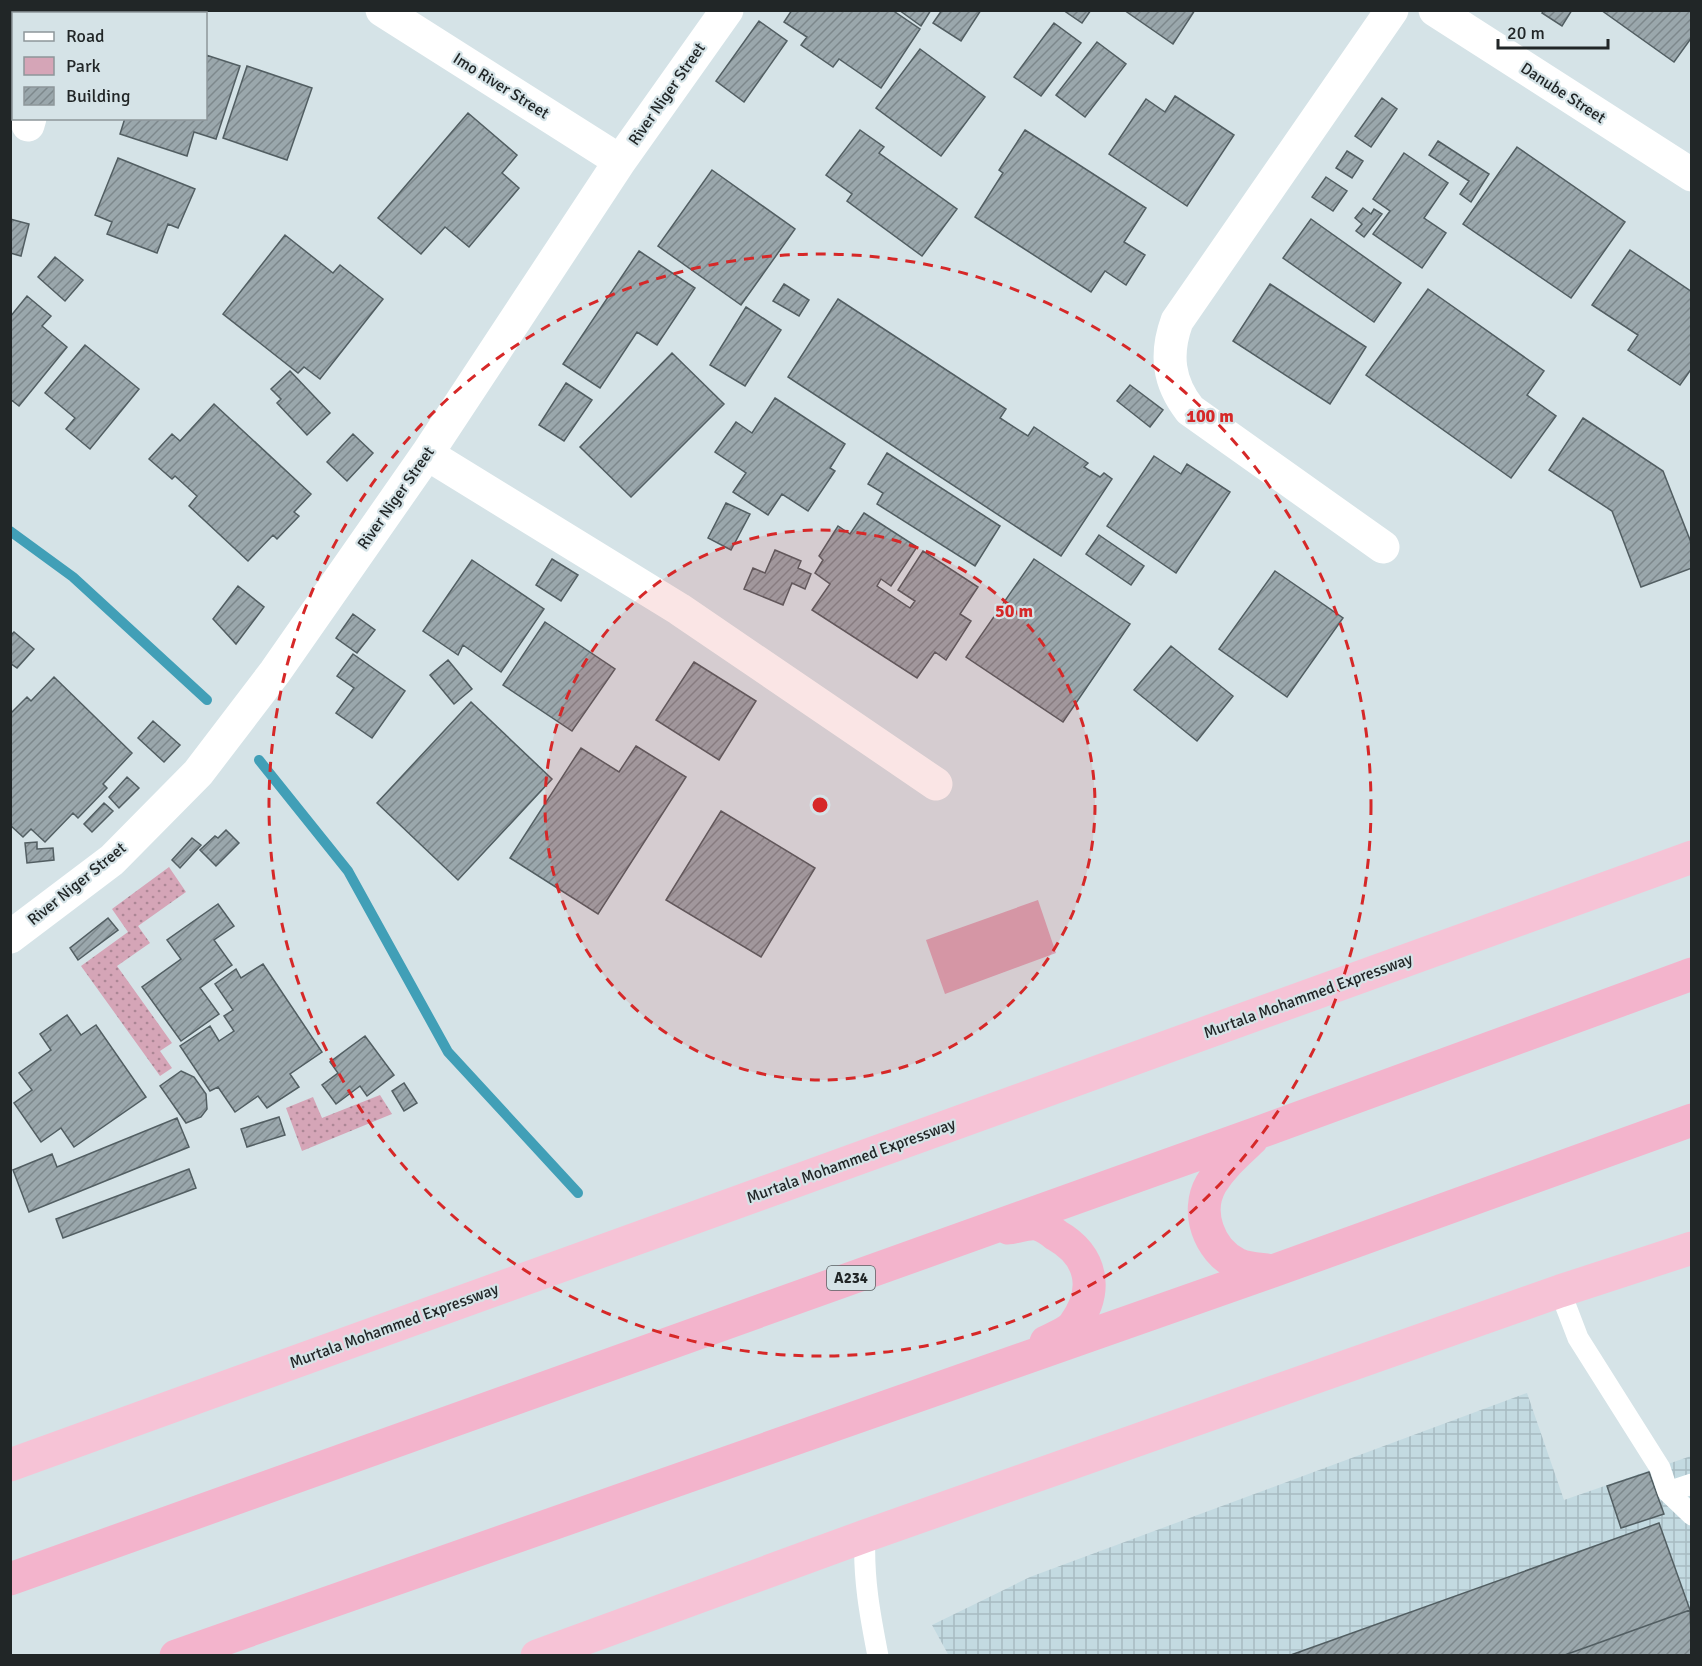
<svg xmlns="http://www.w3.org/2000/svg" width="1702" height="1666" font-family="Signika,sans-serif">
	<style>
		.industrial { fill: url(#industrial-grid) }
		.grass { fill: url(#grass-dots) }
		.park { fill: #d5a5b7 }
		.lines { fill: none; stroke-linecap: round; stroke-linejoin: round }
		.stream { stroke: #419fb7; stroke-width: 10 }
		.building { fill: url(#building-hatch); stroke: #525e62; stroke-width: 1.5 }
		.service { stroke: #fff; stroke-width: 21 }
		.minor { stroke: #fff; stroke-width: 33 }
		.trunk { stroke: #f6c3d6; stroke-width: 33 }
		.motorway { stroke: #f3b4cc; stroke-width: 33 }
		.ring { fill: none; stroke: #d62828; stroke-width: 3; stroke-dasharray: 10 8 }
		.labels { text-anchor: middle; dominant-baseline: central; stroke-width: 4.5; stroke-linejoin: round; paint-order: stroke }
		.shield { fill: #d5e3e7; stroke: #575f61; stroke-width: 1.5 }
		.shield-label { font-size: 15px; font-weight: bold; fill: #212627 }
		.street-label { font-size: 16px; fill: #212627; stroke: #d5e3e7 }
		.centre { fill: #d62828; stroke: #d5e3e7; stroke-width: 3 }
		.ring-label { font-size: 18px; text-anchor: middle; font-weight: bold; fill: #d62828; stroke: #d5e3e7; stroke-width: 4.5; stroke-linejoin: round; paint-order: stroke }
	</style>
	<defs>
		<pattern id="industrial-grid" width="8" height="8" patternUnits="userSpaceOnUse" patternTransform="scale(1.5)"><rect width="8" height="8" fill="#c3dae1"/><path d="M0 4h8M4 0v8" fill="none" stroke="#a7bbc1"/></pattern>
		<pattern id="grass-dots" width="8" height="8" patternUnits="userSpaceOnUse" patternTransform="scale(1.5)"><rect width="8" height="8" fill="#d5a5b7"/><path d="M2 2h.1M6 6h.1" fill="none" stroke="#ac8695" stroke-width="1.8" stroke-linecap="round"/></pattern>
		<pattern id="building-hatch" width="6" height="6" patternUnits="userSpaceOnUse" patternTransform="scale(1.5)"><rect width="6" height="6" fill="#9aa7ac"/><path d="M-1 1l2-2M0 6l6-6M5 7l2-2" fill="none" stroke="#7d888c"/></pattern>
	</defs>
	<rect width="100%" height="100%" fill="#d5e3e7"/>
	<path class="industrial" d="M1527,1393L1564,1500L1691,1456V1655L949,1656L932,1625L1030,1577Z"/>
	<path class="grass" d="M169,867L186,892L138,926L150,943L117,966L172,1043L160,1051L172,1068L160,1076L81,966L128,932L112,909Z
		M380,1095L392,1114L302,1151L286,1108L313,1097L322,1118Z"/>
	<path class="park" d="M1038,900L1056,953L945,994L926,940Z"/>
	<g class="lines">
		<path class="stream" d="M10,531L73,577L207,700
			M259,760L348,871L448,1052L578,1193"/>
	</g>
	<path class="building" d="M792,10H892L920,29L881,88L839,59L833,67L801,45L807,37L784,22Z
		M899,10H931L921,26Z
		M942,10H981L961,41L933,23Z
		M1063,10H1091L1082,23Z
		M1124,10H1195L1173,44Z
		M1544,10H1572L1562,26L1542,13Z
		M1601,10H1692V37L1674,62Z
		M759,21L787,41L744,102L716,81Z
		M1054,23L1081,43L1041,96L1014,77Z
		M1097,42L1126,64L1085,117L1056,95Z
		M920,49L985,97L941,156L876,108Z
		M206,55L240,66L216,139L194,132L187,156L120,134L125,118H206Z
		M247,66L312,88L287,160L223,138Z
		M1175,96L1234,135L1187,206L1109,154L1146,99L1165,112Z
		M1382,98L1397,109L1371,147L1355,136Z
		M468,113L517,155L502,173L519,188L469,247L445,227L421,254L378,218Z
		M860,130L884,147L879,153L957,209L922,256L847,201L852,194L826,175Z
		M1025,130L1146,208L1124,242L1145,255L1126,285L1105,271L1091,292L975,217L1003,173L999,170Z
		M1438,141L1489,174L1471,202L1460,194L1469,181L1429,155Z
		M1517,147L1625,222L1571,298L1463,224Z
		M1347,151L1363,161L1352,178L1336,168Z
		M1404,153L1448,183L1424,218L1446,233L1422,268L1373,234L1390,211L1373,199Z
		M118,158L195,189L178,228L168,224L157,253L107,234L112,222L95,215Z
		M712,170L795,229L741,305L658,246Z
		M1326,177L1347,191L1333,211L1312,197Z
		M1363,208L1371,214L1374,209L1382,214L1364,237L1356,231L1362,224L1355,218Z
		M10,219L29,224L21,256L10,253Z
		M1311,219L1401,283L1374,322L1283,258Z
		M285,235L333,273L340,265L383,299L320,379L304,367L298,373L223,314Z
		M1630,250L1692,292V368L1680,385L1628,350L1638,335L1592,305Z
		M639,251L695,288L657,345L637,332L600,388L563,364Z
		M55,257L83,280L65,301L38,277Z
		M784,284L809,300L799,316L773,301Z
		M1270,284L1366,347L1330,404L1233,341Z
		M1428,289L1544,371L1527,395L1556,416L1511,478L1366,375Z
		M27,296L51,316L42,326L67,347L19,406L10,399V317Z
		M838,299L1006,409L1000,418L1028,436L1034,427L1088,463L1084,467L1100,477L1104,473L1112,479L1061,556L788,377Z
		M746,307L781,330L745,386L710,365Z
		M85,345L139,389L90,449L66,429L75,418L45,393Z
		M672,353L724,404L631,497L580,447Z
		M290,371L330,413L307,435L277,403L281,399L271,389Z
		M566,383L592,400L564,441L539,425Z
		M1130,385L1163,410L1150,427L1117,401Z
		M775,398L845,444L830,468L835,471L808,511L782,494L768,515L733,492L746,473L715,452L736,422L752,433Z
		M214,404L311,494L294,512L299,516L277,539L273,535L248,561L189,506L197,496L175,476L172,479L149,459L172,434L180,441Z
		M1583,418L1663,471L1692,545V568L1641,587L1612,511L1549,470Z
		M353,434L373,453L347,481L327,462Z
		M887,453L1000,526L975,566L877,504L883,493L868,484Z
		M1154,456L1181,474L1187,464L1230,492L1176,573L1107,526Z
		M726,503L750,514L731,550L708,538Z
		M864,513L917,547L891,586L881,579L877,586L910,608L915,601L898,590L923,551L978,587L960,614L971,621L946,660L935,652L917,678L812,610L830,584L815,573L823,560L819,556L838,526L850,534Z
		M1099,535L1144,566L1131,585L1086,554Z
		M775,550L801,561L798,568L811,574L805,589L792,583L783,605L744,589L753,568L765,573Z
		M552,559L578,575L561,601L536,585Z
		M1034,559L1130,624L1063,722L966,657Z
		M472,560L544,609L501,672L463,645L458,655L423,631Z
		M1275,571L1343,618L1287,697L1219,649Z
		M238,586L264,607L236,644L213,619Z
		M353,614L375,630L357,653L336,638Z
		M545,622L615,669L572,731L503,685Z
		M14,632L34,649L17,668L10,663V636Z
		M1171,646L1233,696L1197,741L1134,690Z
		M353,654L405,691L372,738L336,713L354,688L337,676Z
		M448,660L472,689L454,704L430,675Z
		M694,662L756,701L719,760L656,720Z
		M54,677L132,753L103,784L107,788L78,818L73,813L45,842L31,829L23,837L10,825V714L27,697L31,701Z
		M471,702L552,779L458,880L377,803Z
		M153,721L180,745L164,762L138,738Z
		M636,746L686,777L598,914L510,858L581,748L619,772Z
		M127,777L139,788L119,808L109,797Z
		M104,803L113,811L92,832L84,824Z
		M721,811L815,868L761,957L666,900Z
		M226,830L239,843L216,866L200,850L215,836L218,838Z
		M192,838L201,845L180,868L172,860Z
		M37,842V849L53,848L54,860L27,863L25,843Z
		M218,904L234,926L214,940L232,965L200,988L219,1014L181,1041L142,987L181,959L167,940Z
		M108,918L118,930L78,960L70,948Z
		M263,964L322,1052L290,1074L299,1087L267,1108L258,1096L235,1112L218,1087L210,1091L180,1046L210,1026L219,1041L234,1031L224,1016L233,1010L215,984L236,969L241,978Z
		M67,1015L81,1035L96,1025L146,1097L74,1147L61,1128L41,1142L14,1103L32,1090L19,1073L51,1050L40,1034Z
		M365,1036L394,1075L367,1096L360,1086L336,1104L322,1085L338,1073L330,1062Z
		M181,1071L194,1077L206,1094L207,1109L201,1117L186,1123L160,1086Z
		M404,1083L417,1103L404,1111L392,1091Z
		M279,1117L285,1135L247,1147L241,1129Z
		M177,1118L189,1147L29,1212L13,1170L52,1154L57,1167Z
		M189,1169L196,1188L63,1238L56,1219Z
		M1649,1472L1664,1514L1621,1528L1607,1486Z
		M1659,1523L1690,1610L1562,1656H1288Z
		M1690,1610L1692,1656H1562Z"/>
	<g class="lines">
		<path class="service" d="M1560,1291L1578,1338L1660,1468L1668,1492L1692,1484
			M1668,1492L1692,1515
			M865,1536C863,1578 870,1615 878,1656"/>
		<path class="minor" d="M382,10L620,161
			M1435,10L1692,175
			M63,14L64,10
			M28,125L30,118
			M427,454L679,609L936,784
			M1383,547L1190,410C1168,382 1165,354 1177,321L1392,10
			M10,937L112,860L198,773L275,672L427,454L620,161L727,10"/>
		<path class="trunk" d="M10,1465L1692,857
			M537,1656L865,1536L1560,1291L1692,1248"/>
		<path class="motorway" d="M1252,1139C1237,1153 1222,1166 1211,1184C1195,1212 1209,1250 1237,1264C1246,1269 1262,1269 1273,1271
			M1008,1228C1016,1227 1028,1223 1036,1224C1042,1225 1051,1231 1056,1235C1093,1256 1099,1291 1074,1325C1068,1333 1055,1337 1046,1342
			M10,1579L1260,1132L1692,974
			M176,1656L1273,1271L1692,1120"/>
	</g>
	<circle cx="820" cy="805" r="275" fill="#d62828" fill-opacity=".12"/>
	<g class="ring">
		<circle cx="820" cy="805" r="275"/>
		<circle cx="820" cy="805" r="551"/>
	</g>
	<g class="labels">
		<rect class="shield" x="827" y="1266" width="48" height="24" rx="4.5"/>
		<g class="shield-label">
			<text x="851" y="1278">A234</text>
		</g>
		<g class="street-label">
			<text transform="translate(501 86) rotate(32)">Imo River Street</text>
			<text transform="translate(1563 93) rotate(33)">Danube Street</text>
			<text transform="translate(667 94) rotate(-55)">River Niger Street</text>
			<text transform="translate(396 498) rotate(-55)">River Niger Street</text>
			<text transform="translate(77 884) rotate(-39)">River Niger Street</text>
			<text transform="translate(1308 996) rotate(-20)">Murtala Mohammed Expressway</text>
			<text transform="translate(851 1161) rotate(-20)">Murtala Mohammed Expressway</text>
			<text transform="translate(394 1326) rotate(-20)">Murtala Mohammed Expressway</text>
		</g>
	</g>
	<circle cx="820" cy="805" r="9" class="centre"/>
	<g class="ring-label">
		<text x="1210" y="422">100 m</text>
		<text x="1014" y="617">50 m</text>
	</g>
	<rect width="1702" height="1666" fill="none" stroke="#212627" stroke-width="24"/>
	<rect x="12" y="12" width="195" height="108" fill="#d5e3e7" stroke="#8d979a" stroke-width="1.5"/>
	<rect x="24" y="32" width="30" height="9" fill="#ffffff" stroke="#8d979a" stroke-width="1.5"/>
	<text x="66" y="42" font-size="18" fill="#212627">Road</text>
	<rect x="24" y="57" width="30" height="18" fill="#d5a5b7" stroke="#8d979a" stroke-width="1.5"/>
	<text x="66" y="72" font-size="18" fill="#212627">Park</text>
	<rect x="24" y="87" width="30" height="18" fill="url(#building-hatch)" stroke="#8d979a" stroke-width="1.5"/>
	<text x="66" y="102" font-size="18" fill="#212627">Building</text>
	<path d="M1498 39v9h110v-9" fill="none" stroke="#212627" stroke-width="3"/>
	<text x="1507" y="39" font-size="18" fill="#212627" stroke="#d5e3e7" stroke-width="4.5" paint-order="stroke">20 m</text>
</svg>
